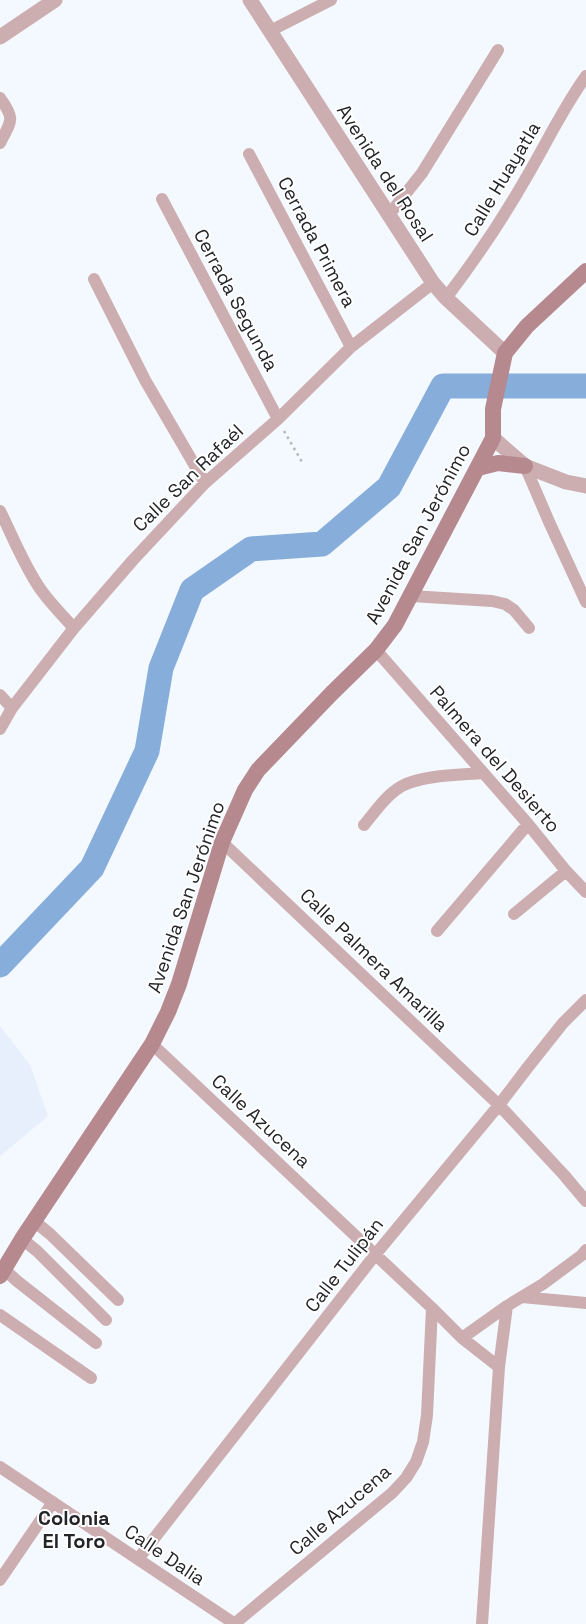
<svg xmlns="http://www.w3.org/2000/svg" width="586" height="1624" font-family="'Space Grotesk',sans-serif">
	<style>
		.built { fill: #e7effc }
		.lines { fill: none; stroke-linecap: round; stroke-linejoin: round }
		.river { stroke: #87addb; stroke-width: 25 }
		.path { stroke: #b4b8bd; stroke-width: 2.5; stroke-dasharray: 2.5 4; stroke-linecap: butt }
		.minor { stroke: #ccaeb0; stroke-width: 12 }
		.tertiary { stroke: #ccaeb0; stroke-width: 15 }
		.secondary { stroke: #b5898d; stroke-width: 16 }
		.labels { text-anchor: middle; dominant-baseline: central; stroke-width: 4; stroke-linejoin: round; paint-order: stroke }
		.street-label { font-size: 19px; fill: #242528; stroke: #fff }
		.neighbourhood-label { font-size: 20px; font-weight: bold; fill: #242528; stroke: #fff }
	</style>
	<rect width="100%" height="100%" fill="#f4f9ff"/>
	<path class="built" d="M0,1026L30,1065L48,1116L0,1156Z"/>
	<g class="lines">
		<path class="river" d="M0,965L92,868L147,751L161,668L192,590L251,549L322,544L389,487L443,386H586"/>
		<path class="path" d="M284,431L302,462"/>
		<path class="minor" d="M270,31L331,0
			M0,98C16,120 11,121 0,143
			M249,154L351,347
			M162,199L278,419
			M388,216L422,173L498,50
			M94,279L145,380L205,483
			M446,298C475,260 502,220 526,178C546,144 563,108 586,76
			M525,466L550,524L586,602
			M0,511C13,537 24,566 41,590C51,604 63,616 74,628
			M411,596L492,601L505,604L514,610L529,628
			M376,650L528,824L566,871L586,892
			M0,695L12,708
			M0,729L12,708L74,628L133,560L205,483L278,419L351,347L433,283
			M364,825C375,812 387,794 402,786C422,775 460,775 483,773
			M222,842L499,1105L564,1175L586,1201
			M514,914L566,871
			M437,931L528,824
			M152,1044L432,1308L462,1338L499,1367
			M34,1221L50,1234L118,1300
			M22,1239L37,1251L106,1320
			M4,1269L17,1281L96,1343
			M522,1297L586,1303
			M0,1315L91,1378
			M462,1338L507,1306L543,1284L582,1255L586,1250
			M0,1467L235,1624
			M138,1559L375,1255L499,1105L528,1067L563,1023L586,1000
			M0,1580L53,1502
			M234,1624L392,1493L406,1478L416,1462L423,1442L427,1415L432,1308
			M482,1624L499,1367L507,1306"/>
		<path class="tertiary" d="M250,0L433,283L446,298L505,353
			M0,37L55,0
			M493,438L525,466L566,482L586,486"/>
		<path class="secondary" d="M478,468L498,463L525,466
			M0,1276L22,1239L152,1044L168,1012L179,984L222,842L245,790L258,770L332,693L376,650L395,625L493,438V409L505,353L527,326L586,271"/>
	</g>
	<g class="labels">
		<g class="street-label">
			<text transform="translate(385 173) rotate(57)">Avenida del Rosal</text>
			<text transform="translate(502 179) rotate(-59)">Calle Huayatla</text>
			<text transform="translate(317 242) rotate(62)">Cerrada Primera</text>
			<text transform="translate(236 300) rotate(62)">Cerrada Segunda</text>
			<text transform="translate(188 478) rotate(-44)">Calle San Rafaél</text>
			<text transform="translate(418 534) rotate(-62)">Avenida San Jerónimo</text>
			<text transform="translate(495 759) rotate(49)">Palmera del Desierto</text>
			<text transform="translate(186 897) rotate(-71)">Avenida San Jerónimo</text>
			<text transform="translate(374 960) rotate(44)">Calle Palmera Amarilla</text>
			<text transform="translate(261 1121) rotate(43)">Calle Azucena</text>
			<text transform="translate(344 1265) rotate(-52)">Calle Tulipán</text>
			<text transform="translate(340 1510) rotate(-41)">Calle Azucena</text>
			<text transform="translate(165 1555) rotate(34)">Calle Dalia</text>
		</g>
		<g class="neighbourhood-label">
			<text x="74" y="1518">Colonia<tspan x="74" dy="23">El Toro</tspan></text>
		</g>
	</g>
</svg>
